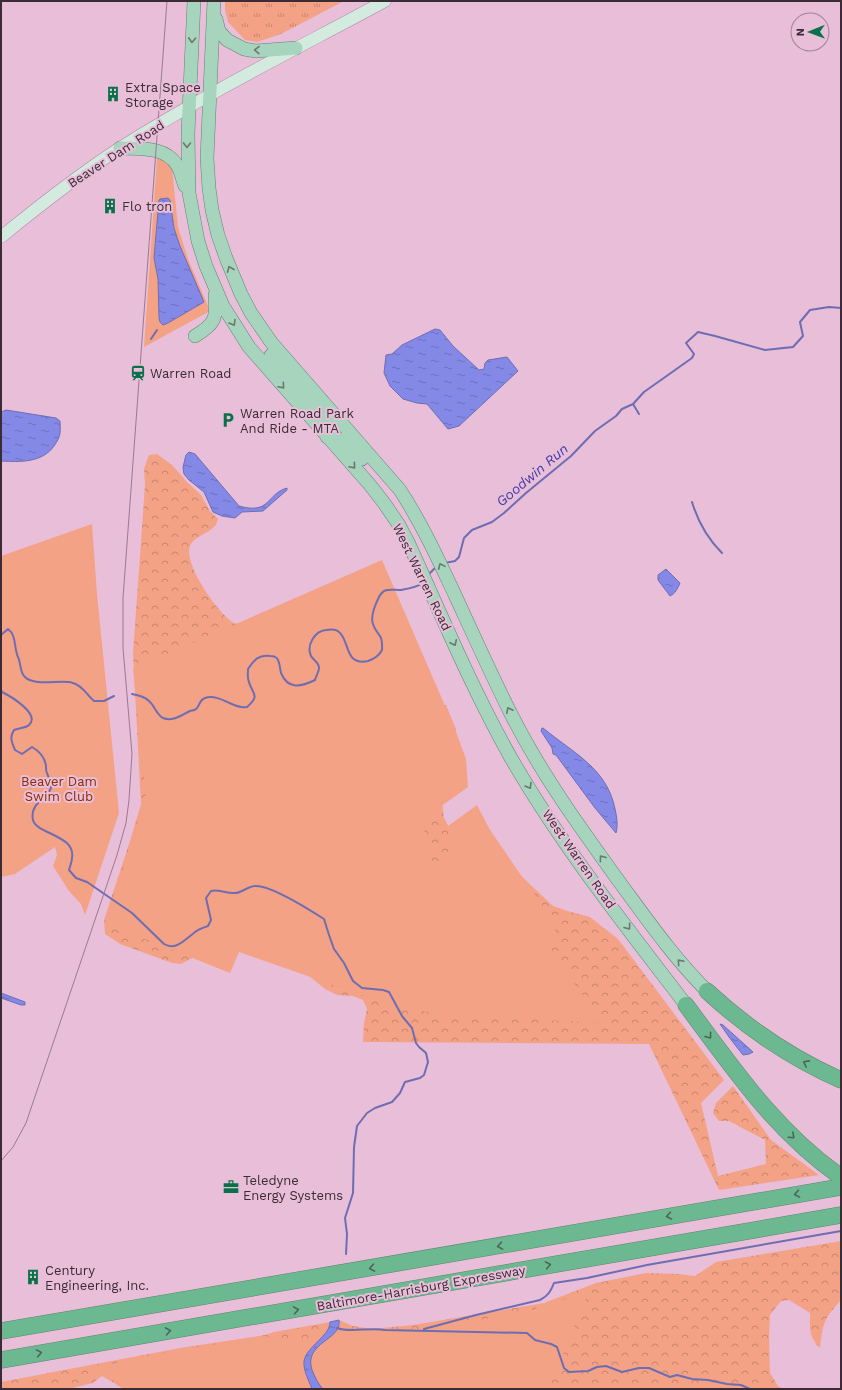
<svg xmlns="http://www.w3.org/2000/svg" width="842" height="1390" font-family="'Work Sans',sans-serif">
	<style>
		.grass { fill: url(#grass-tufts) }
		.forest { fill: url(#forest-crowns) }
		.park { fill: #f4a286 }
		.water { fill: url(#water-ripples); stroke: #6e6db2 }
		.lines { fill: none; stroke-linecap: round; stroke-linejoin: round }
		.stream { stroke: #6e6db2; stroke-width: 2 }
		.secondary-casing { stroke: #ae87a1; stroke-width: 13 }
		.primary-casing { stroke: #5b8770; stroke-width: 14 }
		.motorway-casing { stroke: #5b8770; stroke-width: 17 }
		.secondary { stroke: #d3eade; stroke-width: 12 }
		.primary { stroke: #a7d4bc; stroke-width: 13 }
		.motorway { stroke: #6cb890; stroke-width: 16 }
		.tram { stroke: #997b8e; stroke-width: 1 }
		.oneway { stroke: #6c7772 }
		.oneway2 { stroke: #4f6359 }
		.labels { text-anchor: middle; dominant-baseline: central; stroke-width: 4; stroke-linejoin: round; paint-order: stroke }
		.poi-label { font-size: 13px; fill: #3b2b35; stroke: #e8bed9; text-anchor: start }
		.street-label { font-size: 13px; fill: #3b2b35; stroke: #e8bed9 }
		.park-label { font-size: 13px; fill: #8b2d01; stroke: #e8bed9 }
		.water-label { font-size: 14px; font-style: italic; fill: #423ba9; stroke: #e8bed9 }
	</style>
	<defs>
		<pattern id="grass-tufts" width="24" height="20" patternUnits="userSpaceOnUse"><rect width="24" height="20" fill="#f4a286"/><path d="M3 7l-1-3M5 7V3M7 7l1-3M15 17l-1-3M17 17v-4M19 17l1-3" fill="none" stroke="#c7846e"/></pattern>
		<pattern id="forest-crowns" width="20" height="18" patternUnits="userSpaceOnUse"><rect width="20" height="18" fill="#f4a286"/><path d="M2 6a3 3 0 1 1 6 0M12 15a3 3 0 1 1 6 0" fill="none" stroke="#c7846e"/></pattern>
		<pattern id="water-ripples" width="26" height="14" patternUnits="userSpaceOnUse"><rect width="26" height="14" fill="#8489e8"/><path d="M2 4q2-2 4 0t4 0M15 11q2-2 4 0t4 0" fill="none" stroke="#6d70bd"/></pattern>
	</defs>
	<rect width="100%" height="100%" fill="#e8bed9"/>
	<path class="grass" d="M225,1H344L281,34L257,42L245,40L228,22L225,10Z"/>
	<path class="forest" d="M157,454L172,465L187,482L201,495L210,511L218,519C217,522 216,526 214,527C207,534 194,536 190,546C183,564 219,615 234,623C238,625 243,625 247,625L433,709L446,705L456,729L440,786L444,818L459,845L517,872L553,906L571,912L590,917L618,939L724,1080L701,1103L718,1176L766,1164L765,1140L729,1121H719L713,1113L716,1103L733,1086L771,1140L819,1175L719,1190L649,1044L363,1042L364,1023L367,1009L363,1000L353,996L337,995L325,989L308,975L289,969L279,957L261,944L194,957L181,964L172,963L120,944L105,934L104,920L130,841L141,804L133,654L145,485L144,469L149,455Z
		M841,1241V1300C824,1319 823,1322 820,1348C808,1337 810,1327 810,1313L789,1300L781,1301L770,1315L769,1338L770,1373L778,1386L784,1389H323L310,1360L340,1324L339,1320L353,1326L372,1329L413,1325L544,1303L596,1283L646,1273L678,1274L695,1276L716,1262Z
		M330,1322C330,1332 320,1339 313,1345L312,1389H124L102,1376L93,1383L68,1389H1V1382L180,1348L265,1335L274,1332Z"/>
	<path class="park" d="M157,158L164,159L172,168L178,227L188,259L210,311L144,347Z
		M92,524L97,594L119,813L85,915L81,904L69,891L53,866L57,855L55,847L15,874L1,877V556Z
		M382,560L455,729L466,759L468,787L422,820L434,871L448,863V826L477,805L490,830L556,926L551,952L603,1023L443,1015L388,1004L239,952L230,973L105,923L146,798L133,669Z
		M589,1291L549,1389H133L87,1369L148,1356L262,1336L297,1341L362,1332L400,1334L529,1311Z"/>
	<path class="water" d="M168,198L170,200L174,228L180,246L204,302L168,323L163,325L160,322L159,318L158,279L154,258L159,200L160,199Z
		M435,329L440,330L453,346L479,370L484,369L485,363L488,360L507,357L518,371L459,426L448,429L427,404L417,403L403,399L390,386L384,373L386,355L392,354L402,345Z
		M6,410L56,418L60,421C60,426 61,433 59,437C58,440 56,443 54,446C42,463 20,462 1,461V412Z
		M189,452L195,454L239,506C271,515 266,494 287,488V490L263,511L242,512L235,518L222,516L213,512L204,492L189,480L184,474L183,467L186,455Z
		M666,569L680,583C678,588 675,594 670,596L658,580V575Z
		M542,728H543C573,753 607,768 615,809C617,817 618,826 616,833L595,808L556,755L553,754L552,748L541,731Z
		M1,993L25,1002V1005H21L1,998Z
		M720,1024L723,1025L753,1052L749,1054L743,1055L729,1037Z
		M339,1320C343,1340 303,1342 312,1370C315,1377 318,1384 323,1389H312C309,1381 303,1370 304,1361C307,1346 330,1336 330,1322Z"/>
	<g class="lines">
		<path class="stream" d="M151,339L157,330
			M633,404L639,414
			M692,502C698,522 708,539 722,553
			M445,563L455,561L459,557L464,538L472,530L492,522L504,513L526,493L571,456L595,431L616,416L622,409L633,404L644,392L692,358L694,354L686,343L698,332L715,336L765,350L793,347L803,336L800,322L810,310L829,307L841,308
			M428,575L436,567
			M1,635L8,629C16,635 14,645 17,654C17,656 19,658 19,660C21,665 20,673 25,677C35,687 62,679 73,683C82,685 87,695 94,701H104L114,696
			M1,690L2,692C10,696 41,714 29,725C26,728 19,728 14,730C9,738 12,742 15,750L22,754L32,747C39,751 45,758 46,766C46,767 46,772 47,773C48,777 52,782 51,787C50,798 29,802 33,820C36,834 76,835 72,858C72,862 70,866 69,870L76,878L87,882L132,913L164,944C176,951 184,940 194,933C198,929 202,928 208,926L211,920L206,898L211,891C219,889 227,894 235,893C242,893 248,886 255,886C271,885 310,910 324,919L329,935L334,949L344,963L353,981L362,988L383,990L389,992L402,1016L412,1028L416,1043L419,1047L426,1053L428,1062L424,1075L420,1078L405,1082L400,1093L392,1102L375,1108L367,1113L357,1126L354,1147L353,1193L345,1218L347,1234L346,1254
			M132,694C138,695 145,697 149,701C155,706 156,714 163,718C173,722 181,715 190,711C191,710 194,711 196,709C200,706 199,700 205,698C220,693 234,710 247,707C261,695 252,694 249,682C247,678 248,673 248,669C254,660 259,654 270,656C274,656 277,657 278,660C280,664 280,669 281,673C288,690 301,687 315,680C316,676 319,672 319,668C319,662 313,660 311,656C306,645 315,631 326,630C331,629 337,629 340,633C350,643 345,666 368,661C374,659 379,656 382,650C383,632 377,637 373,624C370,616 375,605 379,597C384,587 391,590 401,590C406,589 417,587 421,584
			M337,1328C349,1333 370,1327 385,1330L527,1333L535,1340L551,1344L557,1347L564,1368L569,1372L588,1371L597,1367L606,1366L622,1372L639,1368H649L670,1377L677,1375L692,1379L708,1380L727,1384L741,1385L750,1389
			M424,1329L476,1315L540,1300C548,1296 551,1291 554,1283L587,1278L647,1265L841,1231"/>
		<defs>
			<path id="secondary" d="M1,237C39,206 78,175 120,148C205,94 296,49 385,1"/>
			<path id="primary" d="M194,1L188,133L189,193L198,241L206,266L223,306L249,347L370,485L384,503L399,525L408,542C441,614 472,689 511,758C561,845 625,925 686,1005
				M214,1L207,158L209,188L212,210L218,235L226,258L241,294L251,313L271,342L400,490C422,524 438,559 455,595C473,634 491,674 510,712C540,772 579,826 618,880C646,918 673,957 707,991
				M216,19L219,31L227,40L244,49L256,51L296,48
				M120,148C140,149 165,146 177,165C181,171 182,179 185,186
				M195,336C215,324 217,319 215,295
				M271,355L286,374L321,414L326,424L327,435
				M327,437C347,439 349,445 362,459"/>
			<path id="motorway" d="M707,991C747,1028 791,1058 841,1080
				M686,1005C733,1068 775,1131 841,1177
				M1,1331L841,1187
				M1,1360L841,1215"/>
		</defs>
		<use href="#secondary" class="secondary-casing"/>
		<use href="#primary" class="primary-casing"/>
		<use href="#motorway" class="motorway-casing"/>
		<use href="#secondary" class="secondary"/>
		<use href="#primary" class="primary"/>
		<use href="#motorway" class="motorway"/>
		<path class="tram" d="M1,1161L13,1147L26,1123L117,855L126,823L129,800L132,754L123,648V598L167,1"/>
	</g>
	<defs><path id="oneway-chevron" d="M-2-3.5L2.5 0L-2 3.5" fill="none" stroke-width="1.6" stroke-linecap="round" stroke-linejoin="round"/></defs>
	<g class="oneway">
		<use href="#oneway-chevron" transform="translate(192 40) rotate(93)"/>
		<use href="#oneway-chevron" transform="translate(257 50) rotate(-179)"/>
		<use href="#oneway-chevron" transform="translate(187 145) rotate(91)"/>
		<use href="#oneway-chevron" transform="translate(230 269) rotate(-112)"/>
		<use href="#oneway-chevron" transform="translate(233 323) rotate(59)"/>
		<use href="#oneway-chevron" transform="translate(282 386) rotate(49)"/>
		<use href="#oneway-chevron" transform="translate(353 466) rotate(49)"/>
		<use href="#oneway-chevron" transform="translate(441 566) rotate(-114)"/>
		<use href="#oneway-chevron" transform="translate(454 643) rotate(65)"/>
		<use href="#oneway-chevron" transform="translate(509 710) rotate(-116)"/>
		<use href="#oneway-chevron" transform="translate(529 786) rotate(59)"/>
		<use href="#oneway-chevron" transform="translate(602 858) rotate(-126)"/>
		<use href="#oneway-chevron" transform="translate(628 927) rotate(53)"/>
		<use href="#oneway-chevron" transform="translate(680 962) rotate(-131)"/>
	</g>
	<g class="oneway2">
		<use href="#oneway-chevron" transform="translate(709 1036) rotate(53)"/>
		<use href="#oneway-chevron" transform="translate(806 1063) rotate(-152)"/>
		<use href="#oneway-chevron" transform="translate(792 1136) rotate(43)"/>
		<use href="#oneway-chevron" transform="translate(797 1194) rotate(170)"/>
		<use href="#oneway-chevron" transform="translate(669 1216) rotate(170)"/>
		<use href="#oneway-chevron" transform="translate(500 1246) rotate(170)"/>
		<use href="#oneway-chevron" transform="translate(548 1265) rotate(-10)"/>
		<use href="#oneway-chevron" transform="translate(372 1268) rotate(170)"/>
		<use href="#oneway-chevron" transform="translate(296 1310) rotate(-10)"/>
		<use href="#oneway-chevron" transform="translate(168 1331) rotate(-10)"/>
		<use href="#oneway-chevron" transform="translate(39 1353) rotate(-10)"/>
	</g>
	<defs>
		<symbol id="building-bare" viewBox="-9 -9 18 18"><path d="M-4-6H4V6H1V3H-1V6H-4ZM-2.5-4.3h1.7v1.8h-1.7ZM.8-4.3h1.7v1.8H.8ZM-2.5-1h1.7V.8h-1.7ZM.8-1h1.7V.8H.8Z" fill="#087149" stroke="#e8bed9" stroke-width="2.5" paint-order="stroke"/></symbol>
		<symbol id="station-bare" viewBox="-9 -9 18 18"><path d="M-3-6H3Q5-6 5-4V2Q5 4 3 4L4.5 6H3L1.5 4h-3L-3 6H-4.5L-3 4Q-5 4-5 2V-4Q-5-6-3-6ZM-3.5-4v3h7v-3ZM-3.5 1v1.5H-2V1ZM2 1v1.5H3.5V1Z" fill="#087149" stroke="#e8bed9" stroke-width="2.5" paint-order="stroke"/></symbol>
		<symbol id="parking-bare" viewBox="-9 -9 18 18"><path d="M-3.5-5.5H1a3.5 3.5 0 0 1 0 7H-1V5.5H-3.5ZM-1-3.4V-.6H.8a1.4 1.4 0 0 0 0-2.8Z" fill="#087149" stroke="#e8bed9" stroke-width="2.5" paint-order="stroke"/></symbol>
		<symbol id="office-bare" viewBox="-9 -9 18 18"><path d="M-6-3h4V-5.5h4V-3h4V5H-6ZM-1-4.5V-3h2v-1.5ZM-6 0V1H6V0Z" fill="#087149" stroke="#e8bed9" stroke-width="2.5" paint-order="stroke"/></symbol>
	</defs>
	<g fill-rule="evenodd">
		<use href="#building-bare" x="102" y="83" width="22" height="22"/>
		<use href="#building-bare" x="99" y="195" width="22" height="22"/>
		<use href="#station-bare" x="127" y="362" width="22" height="22"/>
		<use href="#parking-bare" x="217" y="409" width="22" height="22"/>
		<use href="#office-bare" x="220" y="1176" width="22" height="22"/>
		<use href="#building-bare" x="22" y="1266" width="22" height="22"/>
	</g>
	<g class="labels">
		<g class="poi-label">
			<text x="125" y="87">Extra Space<tspan x="125" dy="15">Storage</tspan></text>
			<text x="122" y="206">Flo tron</text>
			<text x="150" y="373">Warren Road</text>
			<text x="240" y="413">Warren Road Park<tspan x="240" dy="15">And Ride - MTA</tspan></text>
			<text x="243" y="1180">Teledyne<tspan x="243" dy="15">Energy Systems</tspan></text>
			<text x="45" y="1270">Century<tspan x="45" dy="15">Engineering, Inc.</tspan></text>
		</g>
		<g class="street-label">
			<text transform="translate(116 154) rotate(-33)">Beaver Dam Road</text>
			<text transform="translate(422 577) rotate(64)">West Warren Road</text>
			<text transform="translate(579 859) rotate(55)">West Warren Road</text>
			<text transform="translate(421 1288) rotate(-10)">Baltimore-Harrisburg Expressway</text>
		</g>
		<g class="park-label">
			<text x="59" y="781">Beaver Dam<tspan x="59" dy="15">Swim Club</tspan></text>
		</g>
		<g class="water-label">
			<text transform="translate(532 475) rotate(-40)">Goodwin Run</text>
		</g>
	</g>
	<rect width="842" height="1390" fill="none" stroke="#3b2b35" stroke-width="4"/>
	<g transform="translate(810 32) rotate(269)"><circle r="19" fill="#e8bed9" stroke="#a38397"/>
	<path d="M0-3L7 15L0 10L-7 15Z" fill="#087149"/>
	<text y="-6" font-size="11" font-weight="bold" text-anchor="middle" fill="#3b2b35">N</text>
	</g>
</svg>
